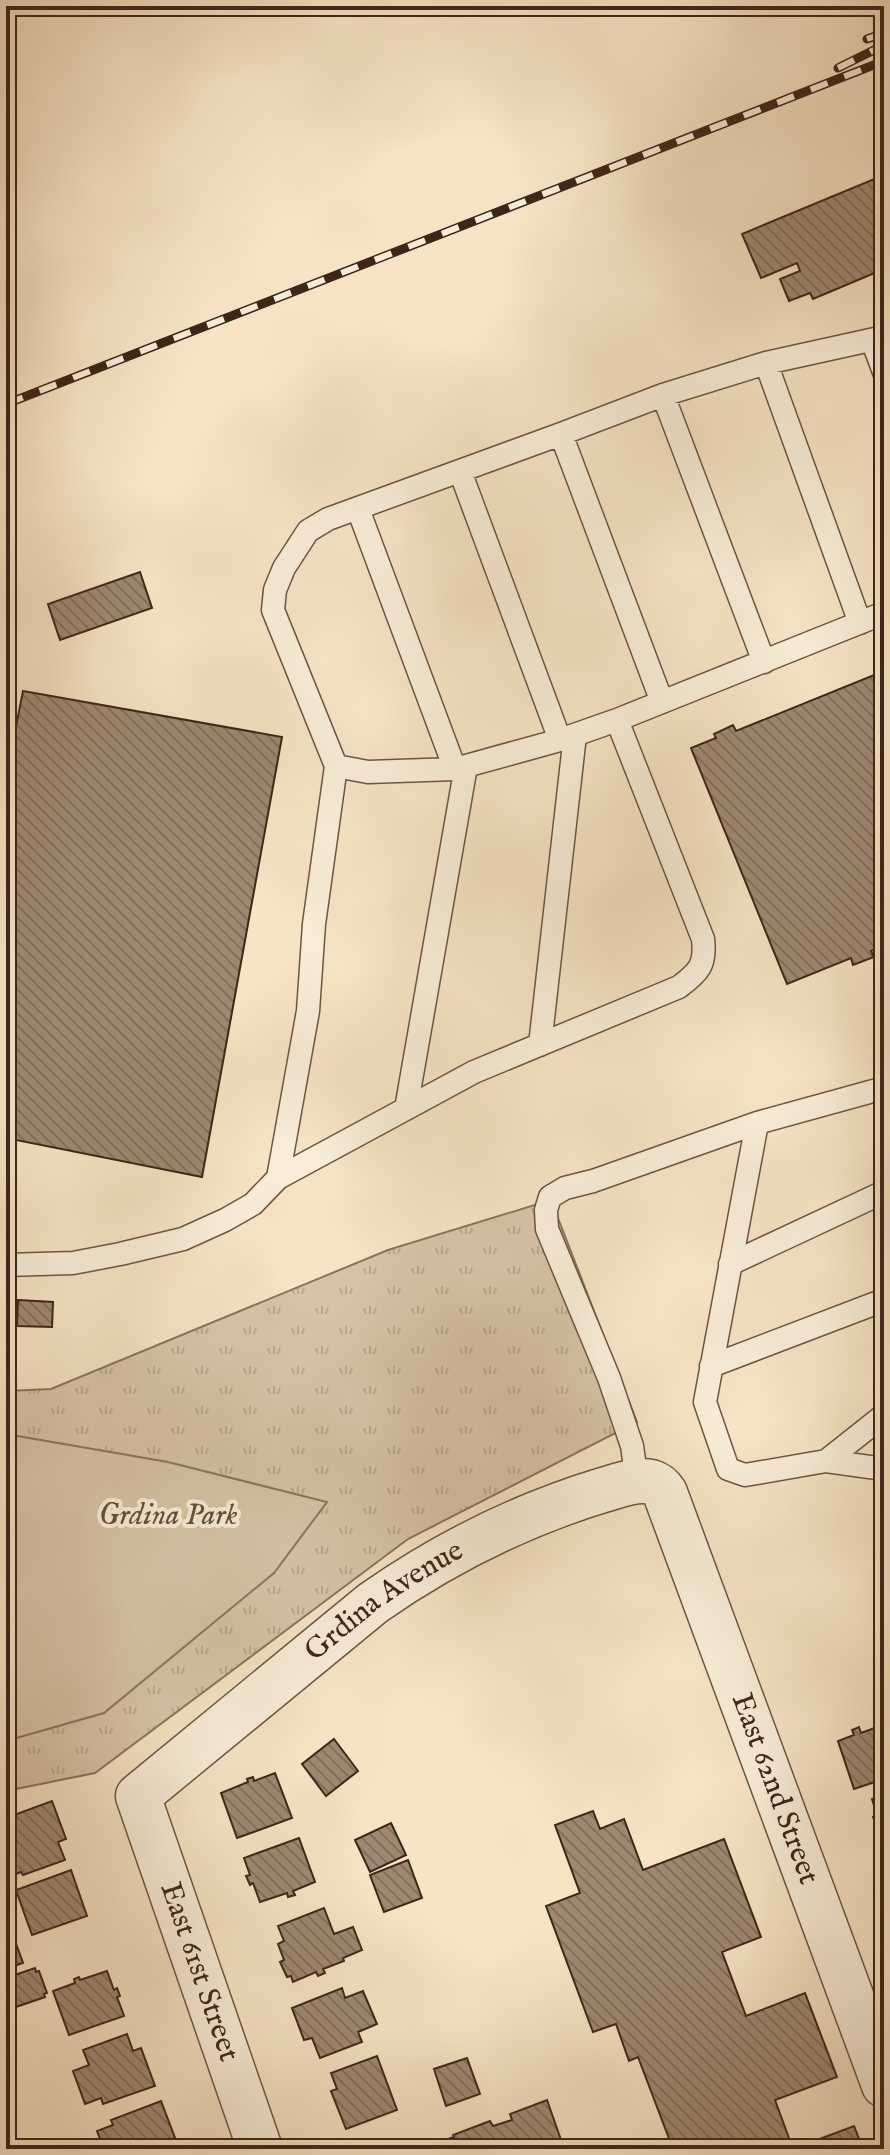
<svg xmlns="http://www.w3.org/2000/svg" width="890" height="2155" font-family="'IM FELL English',serif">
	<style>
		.grass { fill: url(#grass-tufts); stroke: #8b7460; stroke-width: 2 }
		.pitch { fill: #d7c4a8; stroke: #8b7460; stroke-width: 2 }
		.building { fill: url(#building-back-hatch); stroke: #3f2519; stroke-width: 2 }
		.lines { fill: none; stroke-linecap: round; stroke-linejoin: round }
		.lane-casing { stroke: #6d5544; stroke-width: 25 }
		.street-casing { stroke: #6d5544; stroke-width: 47 }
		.lane { stroke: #f9edd9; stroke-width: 22 }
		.street { stroke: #f9edd9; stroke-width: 44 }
		.rail-casing { stroke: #3f2519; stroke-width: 9 }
		.rail { stroke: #f9edd9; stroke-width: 6; stroke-dasharray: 18; stroke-linecap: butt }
		.labels { text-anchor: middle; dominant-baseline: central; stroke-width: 8; stroke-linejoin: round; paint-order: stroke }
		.park-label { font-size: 30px; font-style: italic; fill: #654d3d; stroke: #f9edd9 }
		.street-label { font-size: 30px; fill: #3f2519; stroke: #f9edd9 }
	</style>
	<defs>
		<pattern id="grass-tufts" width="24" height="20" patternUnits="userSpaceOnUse" patternTransform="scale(2)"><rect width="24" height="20" fill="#d7c4a8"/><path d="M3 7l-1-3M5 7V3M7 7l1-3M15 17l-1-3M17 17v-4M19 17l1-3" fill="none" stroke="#baa890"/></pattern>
		<pattern id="building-back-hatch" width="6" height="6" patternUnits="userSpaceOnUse" patternTransform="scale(2)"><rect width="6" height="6" fill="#9e8872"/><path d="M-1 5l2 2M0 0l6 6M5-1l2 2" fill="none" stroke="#826f5d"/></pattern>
	</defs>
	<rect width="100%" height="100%" fill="#f6e4c5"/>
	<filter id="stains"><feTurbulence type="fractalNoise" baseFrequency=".0025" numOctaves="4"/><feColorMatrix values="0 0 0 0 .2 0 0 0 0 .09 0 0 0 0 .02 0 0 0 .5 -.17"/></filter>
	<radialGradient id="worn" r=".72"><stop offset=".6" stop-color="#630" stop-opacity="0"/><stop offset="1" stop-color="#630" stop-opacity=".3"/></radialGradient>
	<path class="grass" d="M551,1200L637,1422L408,1539L95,1773L6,1791V1391L51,1389L388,1250Z"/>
	<path class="pitch" d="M6,1434L168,1462L327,1502L274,1573L104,1713L6,1741Z"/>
	<path class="building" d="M884,175V269L813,299L810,293L789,301L780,279L800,271L797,263L761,278L742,234Z
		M140,572L152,608L60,640L48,604Z
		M884,671V946L871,951L874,957L853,965L851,958L787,984L691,748L716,738L714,734L733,725L736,731Z
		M23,691L282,737L202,1177L6,1138V778Z
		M18,1300L53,1302L52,1327L17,1326Z
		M883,1725L884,1779L854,1789L838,1741L854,1735L852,1730L859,1727L861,1733Z
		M334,1739L358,1771L326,1796L302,1764Z
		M275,1773L292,1818L237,1838L221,1793L248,1782L247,1779L253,1777L254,1781Z
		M884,1794V1831L881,1825L877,1827L873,1817L877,1815L872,1799Z
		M52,1801L66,1839L58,1842L65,1860L23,1875L21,1872L8,1877L6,1848L12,1846L6,1830V1818Z
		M593,1811L600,1829L624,1819L643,1870L724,1839L761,1937L722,1952L746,2016L805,1993L837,2077L775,2100L793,2149L854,2126L863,2149H673L638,2057L629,2061L616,2024L593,2032L546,1906L580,1893L555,1825Z
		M391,1823L406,1855L370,1872L355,1840Z
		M299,1838L315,1882L293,1891L295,1895L288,1897L287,1893L260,1902L253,1883L250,1885L246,1876L250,1875L244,1858Z
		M408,1860L422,1898L384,1912L370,1875Z
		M71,1870L87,1916L32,1935L16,1890Z
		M324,1908L334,1934L353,1927L362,1950L343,1958L344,1961L323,1969L325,1973L318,1976L316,1972L293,1982L291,1976L287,1977L280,1962L284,1960L278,1944L284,1941L278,1926Z
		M10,1927L23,1963L6,1969V1928Z
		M35,1968L36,1972L39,1971L47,1993L44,1994L45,1997L7,2010L6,1978Z
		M107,1971L114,1990L117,1988L120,1996L117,1997L124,2016L69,2035L53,1991L75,1983L74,1979L79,1977L80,1980Z
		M342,1988L345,1998L363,1991L377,2024L358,2032L362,2042L320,2058L312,2038L304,2040L292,2008Z
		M127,2034L133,2051L141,2048L155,2086L103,2104L101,2098L85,2104L73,2071L89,2065L83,2050Z
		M377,2056L397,2110L346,2129L331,2091L337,2089L331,2073Z
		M467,2058L480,2094L446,2106L434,2069Z
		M547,2100L561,2140L537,2149H448L445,2140L454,2137L453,2135L490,2121L493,2126L512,2120L510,2114Z
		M161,2101L175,2138L166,2141L169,2149H104L97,2131L113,2125L111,2120Z"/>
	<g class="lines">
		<defs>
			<path id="lane" d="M872,340L884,372
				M766,363L860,623
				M663,395L764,662
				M561,434L662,702
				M460,471L560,740
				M358,509L455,769
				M336,766L368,772L455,769L560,740L617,720
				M540,1045L575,735
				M884,1088L757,1123L705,1402L728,1469L745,1475L826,1461L884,1469
				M406,1109L466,766
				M278,1178L474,1072L679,987C699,972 706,965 703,939L617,720L884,613
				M730,1264L884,1192
				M6,1265L73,1263L120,1254L183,1239L225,1220L253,1204L278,1178L308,1011L314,924L336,766L273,610L275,590L284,568L308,531L328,519L561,434L663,395L766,363L884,337
				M711,1366L884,1300
				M826,1461L884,1415
				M637,1481L632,1446L609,1378L547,1229L546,1210L550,1197L565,1188L593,1181L757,1123"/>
			<g id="street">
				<path id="s1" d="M260,2149L138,1796L373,1603C443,1554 521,1515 603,1490C618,1486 636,1478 651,1482C658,1484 661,1487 665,1493L884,2085"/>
			</g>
		</defs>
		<use href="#lane" class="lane-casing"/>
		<use href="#street" class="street-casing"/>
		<use href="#lane" class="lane"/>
		<use href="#street" class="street"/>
		<defs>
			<path id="rail" d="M867,39L884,33
				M838,68L884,45
				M6,404L884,61"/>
		</defs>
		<use href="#rail" class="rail-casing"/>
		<use href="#rail" class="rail"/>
	</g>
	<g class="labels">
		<g class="park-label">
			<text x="168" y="1516">Grdina Park</text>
		</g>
		<g class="street-label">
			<text stroke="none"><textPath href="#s1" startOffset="688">Grdina Avenue</textPath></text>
			<text stroke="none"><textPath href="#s1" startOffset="1318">East 62nd Street</textPath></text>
			<text transform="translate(199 1972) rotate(71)">East 61st Street</text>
		</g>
	</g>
	<rect width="890" height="2155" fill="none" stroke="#f6e4c5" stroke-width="32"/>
	<rect x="8" y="8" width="874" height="2139" fill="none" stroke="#3f2519" stroke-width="4"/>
	<rect x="16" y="16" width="858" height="2123" fill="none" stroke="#3f2519" stroke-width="2"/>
	<rect width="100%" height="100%" filter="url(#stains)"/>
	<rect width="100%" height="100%" fill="url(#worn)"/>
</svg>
